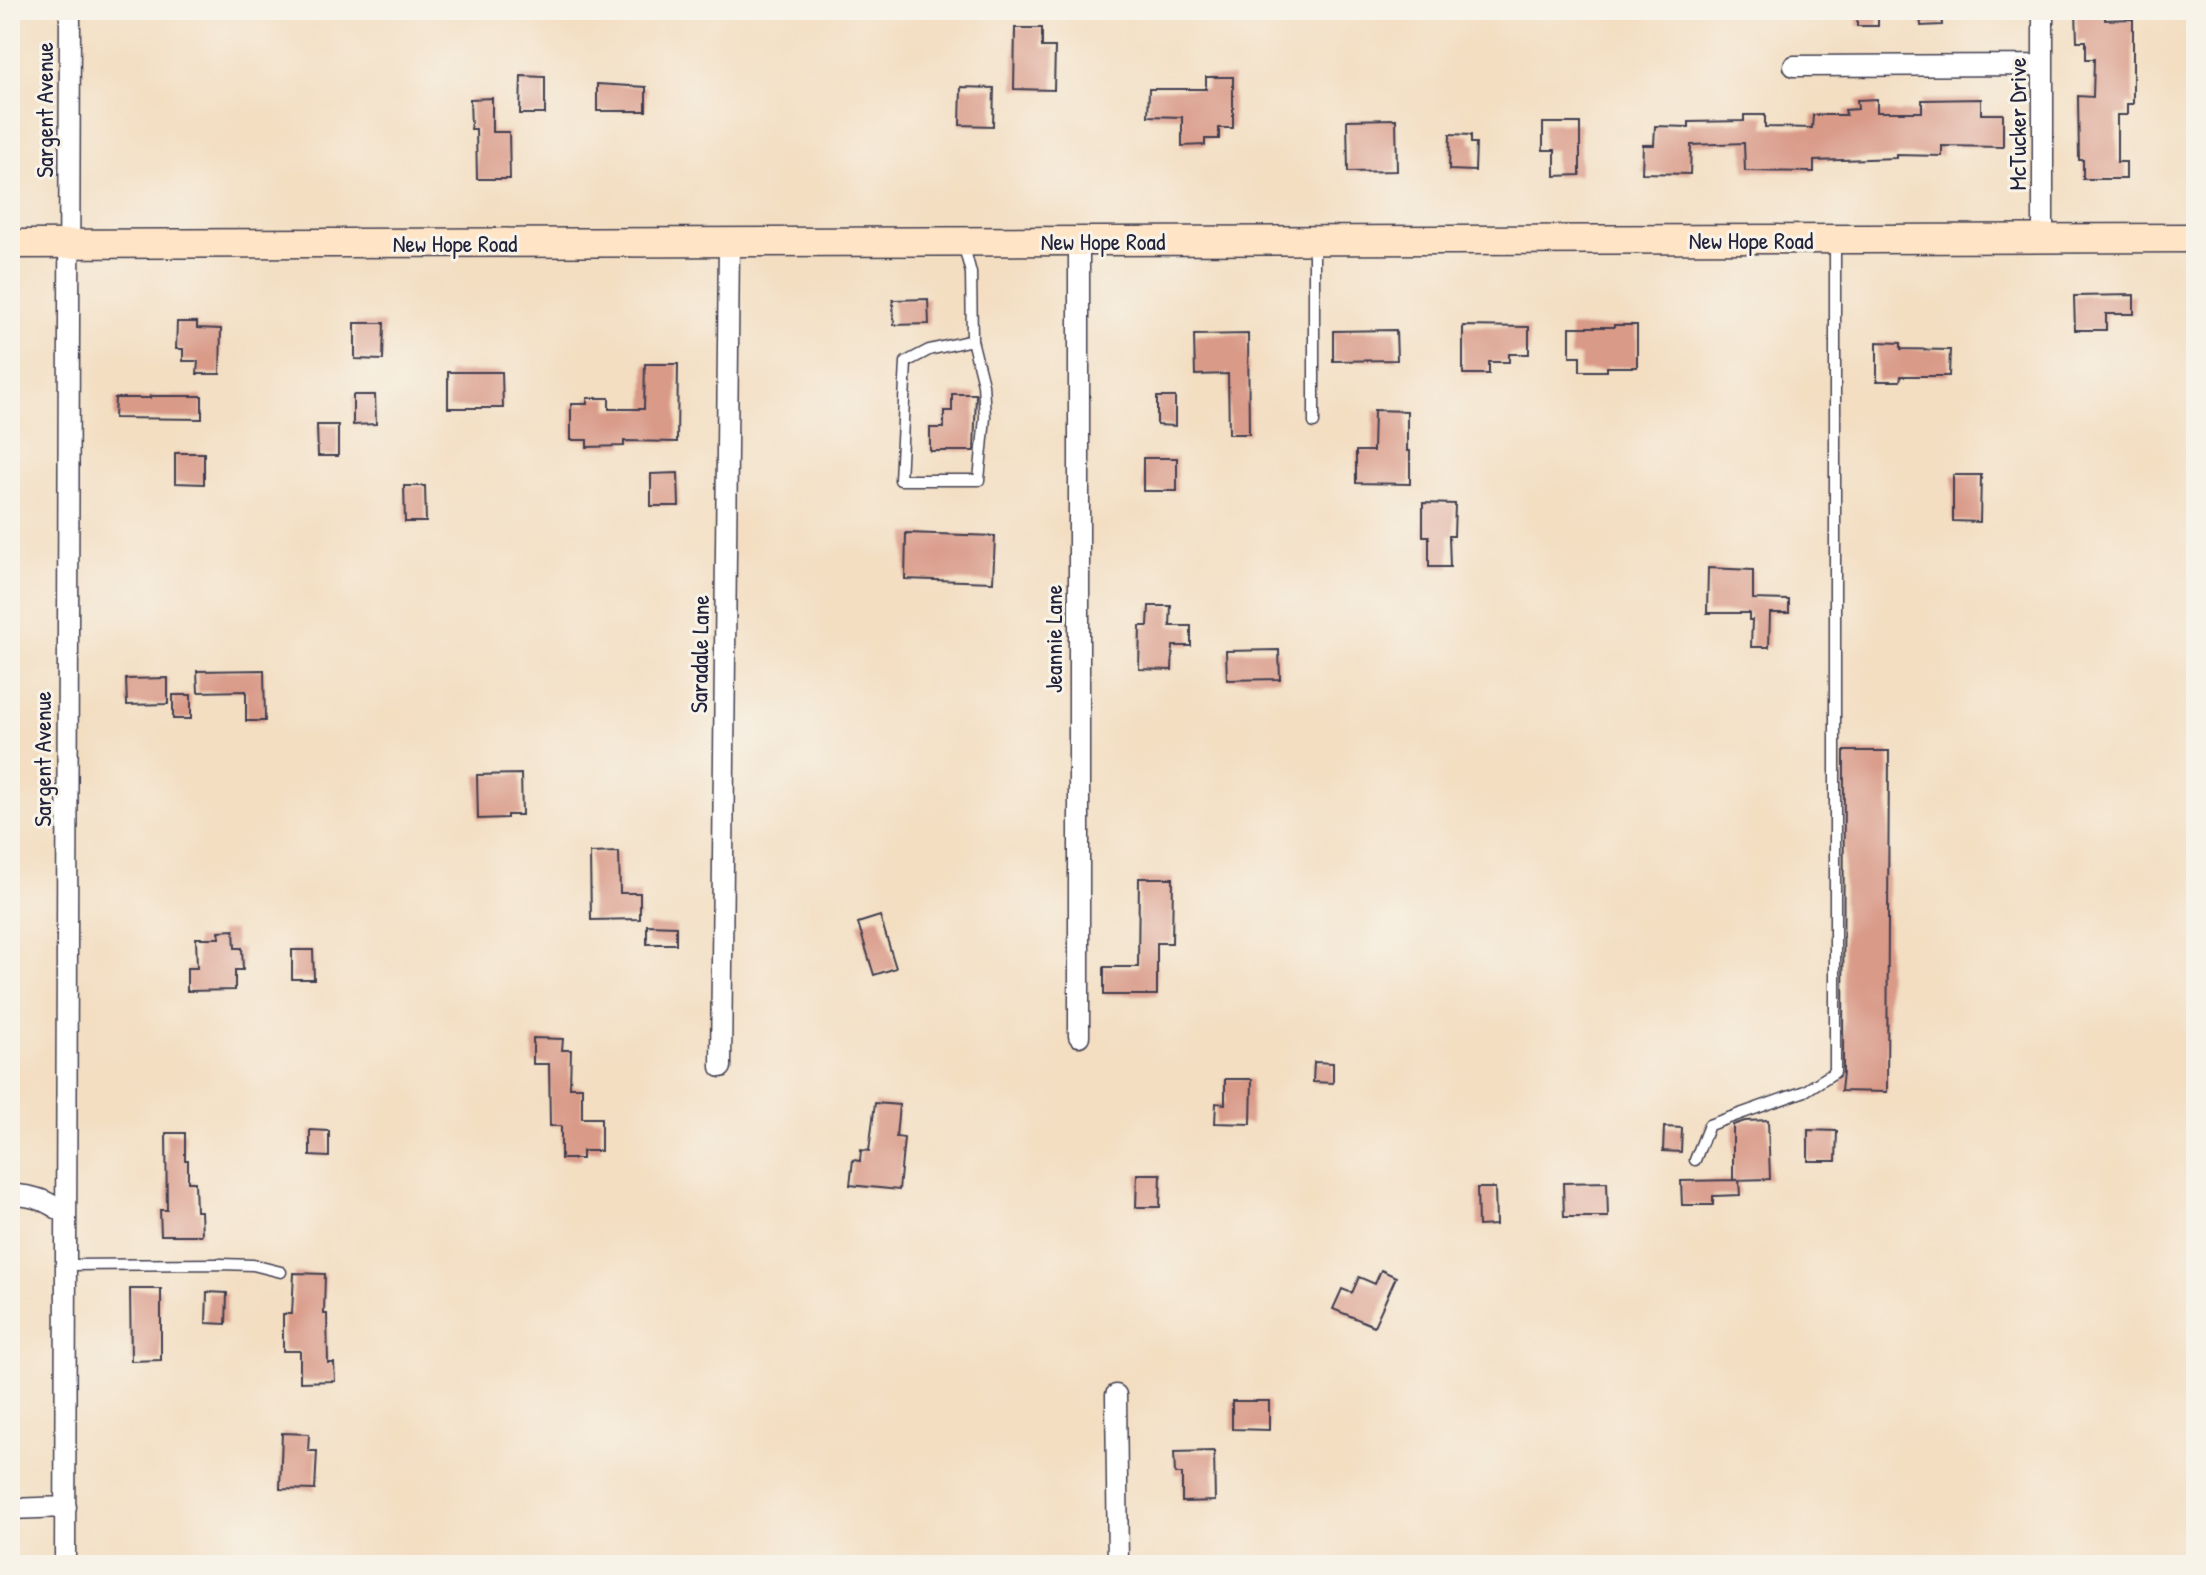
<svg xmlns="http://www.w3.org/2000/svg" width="2206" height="1575" font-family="'Patrick Hand',sans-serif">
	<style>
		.building { fill: #d99a88 }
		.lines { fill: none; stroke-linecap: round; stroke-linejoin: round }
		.lane-casing { stroke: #413e4f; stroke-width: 13 }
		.street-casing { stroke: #413e4f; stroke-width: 23 }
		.secondary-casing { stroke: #413e4f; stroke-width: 31 }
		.lane { stroke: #fff; stroke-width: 10 }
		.street { stroke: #fff; stroke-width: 20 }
		.secondary { stroke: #ffe4c6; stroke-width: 28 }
		.labels { text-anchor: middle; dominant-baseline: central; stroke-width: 6; stroke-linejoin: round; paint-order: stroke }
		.street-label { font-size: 24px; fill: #22223b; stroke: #f7f3e8 }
	</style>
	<rect width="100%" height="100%" fill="#f7f3e8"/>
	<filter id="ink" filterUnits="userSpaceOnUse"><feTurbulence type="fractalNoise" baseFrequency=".0125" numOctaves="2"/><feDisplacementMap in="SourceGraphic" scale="16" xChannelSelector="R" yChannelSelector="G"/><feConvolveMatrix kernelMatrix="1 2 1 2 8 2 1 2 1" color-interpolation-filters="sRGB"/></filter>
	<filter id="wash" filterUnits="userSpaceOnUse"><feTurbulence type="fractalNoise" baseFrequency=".006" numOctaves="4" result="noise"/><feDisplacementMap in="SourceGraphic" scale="32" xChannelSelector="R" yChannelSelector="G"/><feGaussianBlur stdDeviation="1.8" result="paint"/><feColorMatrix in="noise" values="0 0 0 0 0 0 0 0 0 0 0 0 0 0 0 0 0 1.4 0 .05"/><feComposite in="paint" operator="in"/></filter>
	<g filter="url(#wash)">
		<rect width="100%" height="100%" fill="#f3dec2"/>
		<g id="blocks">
			<path class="building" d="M1857,10H1878V26H1857Z
				M1920,10H1941L1942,25L1921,26Z
				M2076,11H2105V20L2133,19V104H2127V115H2117V162H2126V179H2083V160H2079L2078,96L2093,97L2094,59H2086V41H2077Z
				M1015,28H1042V47H1055L1054,90L1014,89Z
				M521,76L545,77V114H520Z
				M1206,77H1233V128H1219V139H1205V145L1182,146V117L1148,116L1149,89H1206Z
				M597,84L646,87V111H597Z
				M961,87L994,88L993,126L960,125Z
				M492,98V132H509L510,179H477L476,129H471L470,99Z
				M1877,99V112H1922V100L1981,99V114H2003V147L1942,146V156L1896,155V158L1814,161V172L1745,171L1744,143L1691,145L1690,174L1642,173L1643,145H1654L1655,126L1689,127V122L1744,121V115H1765V127L1812,128L1813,115H1846L1845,110L1858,109L1857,100Z
				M1396,119L1397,171L1348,172L1347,120Z
				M1543,123H1580V175L1555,176V150H1543Z
				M1450,134L1471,135V143H1476L1475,171L1449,170Z
				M2134,295V314H2106V330H2075L2074,296Z
				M928,299L929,324L894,325L893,300Z
				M177,322H197V328L221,329L220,374H197L198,361H183V349H176Z
				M355,323H384L383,360L355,359Z
				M1614,325H1637V367H1607V371H1580V356H1570V327H1614Z
				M1463,326L1529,327V354H1509V362H1489V374H1463Z
				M1396,330L1397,360L1333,361V331Z
				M1248,334L1249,434H1229L1228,374L1195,375L1194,335Z
				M1877,342L1901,343V349L1950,350L1949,376H1901L1900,381H1877Z
				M645,364H678L677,442L624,441V446L587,447V440H571V404H587V398H609V409H644Z
				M448,372H502L503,408H448Z
				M952,394H976L974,451H930V428H944V411H952Z
				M353,395H375L376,424L353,425Z
				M150,396H202V419L114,418L115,398H150Z
				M1157,397H1175V426L1157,425Z
				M1374,410L1407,411V451H1410V484L1356,483V451H1373Z
				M317,425H338V456H318Z
				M175,453H204V484L175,483Z
				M1143,458H1177V491H1143Z
				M678,473L679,506H651V474Z
				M1953,475H1981L1980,522L1953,521Z
				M404,486H425L426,522H405Z
				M1423,503L1455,504L1454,536H1449L1450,567H1429V536H1423Z
				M906,533L995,536L993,582L905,579Z
				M1708,568L1753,570V599L1789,600V613H1770L1769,647H1751L1752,620H1749V613H1707Z
				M1149,606H1171L1170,626H1191V646H1173L1172,670L1139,669L1140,626H1148Z
				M1279,650L1280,679L1227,680L1226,651Z
				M264,670L265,721H246V691L198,692L197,671Z
				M168,678V704L127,705L126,679Z
				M173,695H191V719H173Z
				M1844,751H1889L1887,1092L1841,1091L1843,1072Z
				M521,774L522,815H507V818L478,819L477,775Z
				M619,852L620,893H640V919L591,920L590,853Z
				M1139,878H1173L1172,943H1157V995H1104V967H1138Z
				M880,916L896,968L874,975L858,923Z
				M647,925L676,926V944H647Z
				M234,930L235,948H242L243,970H235V990L187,991V968H197L196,938H220L219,931Z
				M292,950H313L314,979H292Z
				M533,1038L563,1039L562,1050H571L570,1087H582V1118H601V1151H582V1159H561V1126H550L549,1064H533Z
				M1314,1062L1333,1063V1083L1313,1082Z
				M1225,1079H1252L1251,1124L1215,1123L1216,1103L1225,1104Z
				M875,1103L899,1105L896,1137L904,1138L899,1190L850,1185L853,1160L860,1161L861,1150L869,1151Z
				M1768,1120L1770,1179L1733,1180V1125L1745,1121Z
				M1664,1127L1682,1128L1681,1152L1663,1151Z
				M310,1130L329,1131V1157L310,1156Z
				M1808,1130L1837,1131L1836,1161H1808Z
				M166,1133H185V1160H188V1182H195L196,1211H201L202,1235H161L160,1210H167Z
				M1137,1174H1161L1160,1207H1136Z
				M1739,1180L1740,1195L1713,1196V1205H1682L1681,1181Z
				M1607,1182L1608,1217H1564L1563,1183Z
				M1477,1188H1495L1496,1225L1478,1226Z
				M1381,1270L1396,1277L1374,1326L1333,1309L1342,1289L1352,1293L1359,1277L1375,1284Z
				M294,1273L325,1274L324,1314H327L328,1363H334L335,1381L300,1382V1351H283V1314H292Z
				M130,1289H161V1360L131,1361Z
				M207,1292L227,1293L226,1324L206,1323Z
				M1232,1401H1269V1430L1232,1429Z
				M282,1433L309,1434L308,1451H317L315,1490L280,1489Z
				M1214,1451L1215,1501L1182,1502V1474H1175L1174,1452Z"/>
		</g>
	</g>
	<g filter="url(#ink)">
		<use href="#blocks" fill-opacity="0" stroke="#413e4f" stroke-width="2"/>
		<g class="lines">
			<defs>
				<path id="lane" d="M1314,242V423
					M963,243L971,273L972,340L983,384L985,417L979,480H900L906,362L929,350L972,340
					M1695,1160L1709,1125L1805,1091L1835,1072V241
					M66,1265L220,1264L253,1265L281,1272"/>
				<path id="street" d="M2043,10V239
					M1794,66L2043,65
					M1079,241V1036
					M721,1067L729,242
					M10,1195C35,1195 47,1201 66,1214
					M1116,1395L1118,1565
					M10,1509L66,1507
					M65,1565L70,10"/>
				<path id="secondary" d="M10,244L2196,238"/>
			</defs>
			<use href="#lane" class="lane-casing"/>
			<use href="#street" class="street-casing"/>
			<use href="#secondary" class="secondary-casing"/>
			<use href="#lane" class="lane"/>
			<use href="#street" class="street"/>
			<use href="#secondary" class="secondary"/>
		</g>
	</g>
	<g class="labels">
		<g class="street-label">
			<text transform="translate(44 110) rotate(-90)">Sargent Avenue</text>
			<text transform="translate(2017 124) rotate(-90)">McTucker Drive</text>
			<text x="1751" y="240">New Hope Road</text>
			<text x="1103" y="241">New Hope Road</text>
			<text x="455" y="243">New Hope Road</text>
			<text transform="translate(1053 639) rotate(-90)">Jeannie Lane</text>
			<text transform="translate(699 654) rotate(-89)">Saradale Lane</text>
			<text transform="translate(42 759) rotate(-90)">Sargent Avenue</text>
		</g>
	</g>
	<rect width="2206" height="1575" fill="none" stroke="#f7f3e8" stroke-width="40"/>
</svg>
